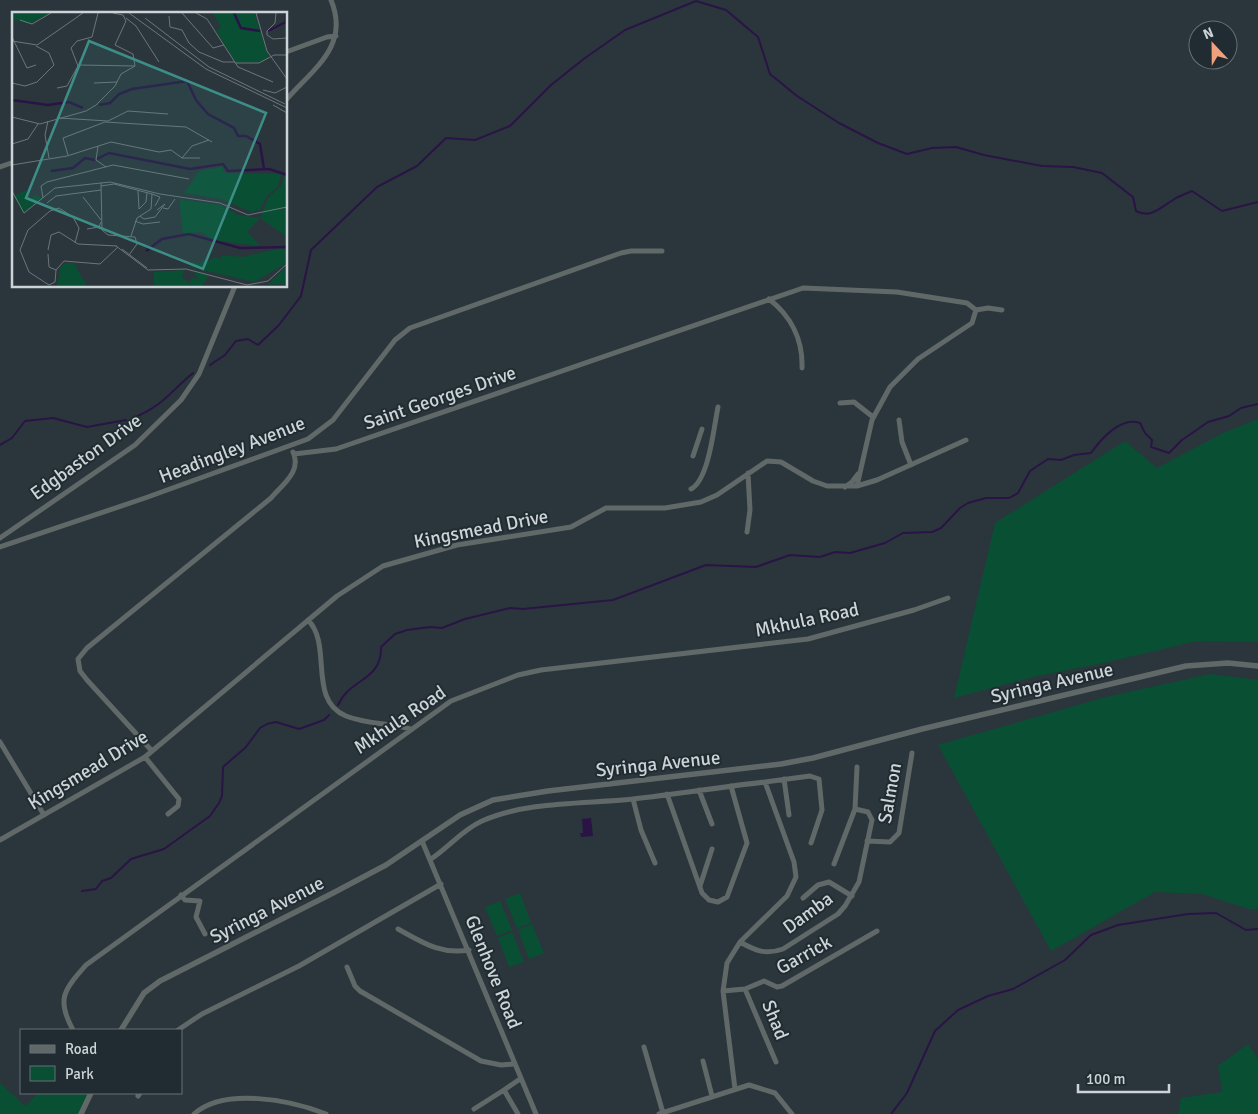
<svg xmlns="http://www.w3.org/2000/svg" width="1258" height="1114" font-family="Signika,sans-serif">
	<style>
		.green { fill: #094f34 }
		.water { fill: #2a1445 }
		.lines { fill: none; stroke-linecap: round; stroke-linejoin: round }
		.stream { stroke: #2a1445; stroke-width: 2 }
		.minor { stroke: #616868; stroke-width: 5 }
		.tertiary { stroke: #616868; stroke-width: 5.5 }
		.labels { text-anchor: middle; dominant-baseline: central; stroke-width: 4; stroke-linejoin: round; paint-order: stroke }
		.street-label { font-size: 19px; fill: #cdd4d8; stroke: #212c32 }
		.inset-river { fill: none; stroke: #2a1445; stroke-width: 2.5 }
		.inset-road { fill: none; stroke: #6c757a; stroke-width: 1 }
		.view { fill: #3e8e88; fill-opacity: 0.15; stroke: #3e8e88; stroke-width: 2.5 }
		.inset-edge { fill: none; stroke: #cdd4d8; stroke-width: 2.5 }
	</style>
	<rect width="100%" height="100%" fill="#2b363c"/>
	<path class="green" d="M1258,419V642L1197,641L1108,662L1033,677L954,698L995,523L1125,441L1157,468L1223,433Z
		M1210,674L1258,680V908L1253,910L1202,894L1155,892L1051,951L938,745L1106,697Z
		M520,893L531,923L517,928L505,899Z
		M500,901L512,930L497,936L485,907Z
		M532,924L544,953L529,959L518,930Z
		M512,932L524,962L509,967L498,938Z
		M1248,1044L1258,1059V1114H1178L1181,1098L1222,1092L1218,1066Z
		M0,1083L25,1106L38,1093H90L80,1114H0Z"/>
	<path class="water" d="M591,818L593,836L581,837L580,833H583L582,819Z"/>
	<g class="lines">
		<path class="stream" d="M210,365L225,355L236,341L248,339L258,345L279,325L301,296L311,250L377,187L417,166L446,138L475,140L510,126L551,85L585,58L625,30L696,1L726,10L758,37L770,74L797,96L839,123L878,143L907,154L932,148L956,147L984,155L1042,166L1073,167L1102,173L1133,197L1136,211C1151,219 1161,207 1173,200C1178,196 1186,194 1192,191L1222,211L1258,202
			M133,418C163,406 170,392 193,373
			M0,445L12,438L25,421L53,418L87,427L126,420
			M338,705C350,678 382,681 381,647L395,634L407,630L430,627L442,628L465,619L510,608L523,609L613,600L706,565L756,567L790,555L820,557L835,552L850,553L885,543L903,533L932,532L941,528L960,508L968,503L986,498H1009L1018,493L1030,471L1048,459L1061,460L1074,455L1091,453C1101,439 1121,416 1140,423L1145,433L1152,440L1151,447L1169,453L1182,440L1208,422L1229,416L1241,408L1258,404
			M82,891L96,889L102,881L111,878L131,859L164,849L210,816L219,803L222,796L223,767L246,747L260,728L267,724L276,722L299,729L324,720L329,715
			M891,1114L907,1093L935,1031L958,1010L988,996L1013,989L1065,960L1091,935L1118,925L1188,914L1216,913L1246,930L1258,929"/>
		<path class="minor" d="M286,52L327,37L336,36
			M286,100C314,68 350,46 331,0
			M0,167L14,162
			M769,299C791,316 803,340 802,368
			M976,310L988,308L1002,310
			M840,403L854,402L873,417
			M899,420L902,442L911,465
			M294,454L336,449L803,288L897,292L967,303L976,310
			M693,456L702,429
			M857,486L872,420L890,387L918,359L972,323L976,310
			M845,487L852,482L858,474
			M691,489C709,480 714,426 718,407
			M747,532L750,510L748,473
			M0,538L135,445L181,400L199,374L235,286
			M0,547L145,498L308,439L333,420L395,340L410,328L621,253L631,251H662
			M308,620C333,645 307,700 346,716C365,724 389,723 410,729
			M0,742L44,815
			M152,751L87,680L80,671L78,659L87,648L271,498C283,484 302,471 293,452
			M145,757L179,799L178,806L168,814
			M784,779L789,815
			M699,790L712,824
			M667,794L702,893L709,900L718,902L727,897L747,843L731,786
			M633,799L641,830L655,863
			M855,809L857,767
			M0,840L145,757L337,596L383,566L457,545L571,527L606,508H665L701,502L717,495L767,461L781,462L813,481L827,486H857L877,480L966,440
			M422,841L536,1114
			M867,841L890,842L899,833L912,753
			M431,859C449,847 462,830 482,821C526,801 586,804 633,799C677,794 721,787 765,782
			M700,886L712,849
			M181,895L185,900L200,901L196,917L205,934
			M803,898L818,885L829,882L852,896
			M398,929C422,942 440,955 469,950
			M740,942C756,951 766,955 783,949L838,914L845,906L859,882L872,820L868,812L855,809L834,864
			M347,967L355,986L360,991L481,1061L501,1065L513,1064
			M745,989L776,1062
			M723,991L745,989L764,981L777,987L782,986L877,931
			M73,1030C56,999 64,990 86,965L451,701L518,675L541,670L808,639L914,610L948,598
			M178,1030L202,1014L299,966L441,884
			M644,1047L663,1113
			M703,1061L712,1096
			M735,1089L723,991L727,963L740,942L787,896L796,877L794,862L765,782L810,776L819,779L822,810L811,843
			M138,1096L140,1093
			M474,1109L504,1090
			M194,1114C224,1087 291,1100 326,1114
			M518,1114L504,1090L520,1079
			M659,1114L749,1085L775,1093L792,1114"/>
		<path class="tertiary" d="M121,1030L144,993L160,981L333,893L386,865L460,815L493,800L548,791L781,764L813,758L922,729L1186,666L1228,663L1258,666
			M81,1114L91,1093"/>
	</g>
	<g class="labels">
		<g class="street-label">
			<text transform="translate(440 398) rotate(-19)">Saint Georges Drive</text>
			<text transform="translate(232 450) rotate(-21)">Headingley Avenue</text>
			<text transform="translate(86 457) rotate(-36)">Edgbaston Drive</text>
			<text transform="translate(481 529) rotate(-11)">Kingsmead Drive</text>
			<text transform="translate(807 620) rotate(-12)">Mkhula Road</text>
			<text transform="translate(1052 683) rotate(-13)">Syringa Avenue</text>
			<text transform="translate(400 720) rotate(-34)">Mkhula Road</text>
			<text transform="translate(658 764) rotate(-6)">Syringa Avenue</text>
			<text transform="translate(88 770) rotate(-31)">Kingsmead Drive</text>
			<text transform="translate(890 793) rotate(-80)">Salmon</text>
			<text transform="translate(267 910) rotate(-27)">Syringa Avenue</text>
			<text transform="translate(808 913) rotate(-36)">Damba</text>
			<text transform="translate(804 955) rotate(-29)">Garrick</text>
			<text transform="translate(493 972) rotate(68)">Glenhove Road</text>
			<text transform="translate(775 1020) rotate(68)">Shad</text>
		</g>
	</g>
	<g transform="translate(12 12)">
		<rect width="275" height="275" fill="#2b363c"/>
		<path d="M0,1H39L16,12L0,7ZM201,1H242L257,46L250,50L224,51L204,19L209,15ZM210,155L213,161L269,162L266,174L254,185L248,198L239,200L209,187L172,181L187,159ZM272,164L275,166V225L248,206L235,220L248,234L201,228L189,220L171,222L167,187L209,193L226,203L248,206L256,186L269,174ZM14,178L18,186L24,183L30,186L11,201L2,184ZM269,236L274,238L273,252L242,270L178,255L181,250L187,252L193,247L194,250L203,245L209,247V243L230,245ZM54,251H62L75,274H45L48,256ZM275,254V274L269,272L241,274L256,273ZM172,258L170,265L178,272L179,266L186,267L181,259L197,263L190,274H142V260Z" fill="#094f34"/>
		<path class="inset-river" d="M222,1L229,16L248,19M256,19L274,10V1M0,88L36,93L57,90L71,96M87,93L98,91L107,82L120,77L175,69L184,88L196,102L222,116L226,124H234L248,132L252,157M85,147L97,141L178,157L211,152L216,159L257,157L275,163M39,159L61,156L73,146L83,148M134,239L150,227L177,222L228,236L275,235"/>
		<path class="inset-road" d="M101,1L111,3L114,9L103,33L121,42L123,54M117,1L194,57L275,96M170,1L201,36L212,33M184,1L195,7L226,55L261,70M244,1L255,39L275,67M264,1L263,11L255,19V23L261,27L275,26M157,4L158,15L170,18L177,31L187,40L211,50H223M114,6L124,14L147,50M133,6L197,55L273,92M8,8L20,12L39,1M0,25L15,56L24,53M0,29L25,33L71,1M223,51H247L262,43H275M67,53L123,54M0,71L13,74L25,70L42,53L37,41L24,34M82,71L105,70M45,76L55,74L66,54L59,36L65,29L80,25L86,1M251,78L263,81L275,75M261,93L275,101M0,105L28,112L74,99L84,93L103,74L109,62L123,54M47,106L96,109L116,99L156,102M36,109L33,123L37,146M93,110L174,115L200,130M0,132L16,127L26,112M86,134L84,148L94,155M56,143L51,126L93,110M170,146L180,134L197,128M0,153L55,144L99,130L147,140L159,138L170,146H188M89,171L90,218L96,223L123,225L125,232L117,243M89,174L102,172L140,182M0,179L12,201L43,176L98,170L148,182L208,191L236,203L275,195M126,179L127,197L134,190L135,181M71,185L89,208M31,186L29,174L35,170L101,153L177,167M35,191L44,184L89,178M151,196L156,197L163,187M128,204L132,207L143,205L153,192L145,198M123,209L131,212L148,210M75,217L87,215L89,210M119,224L125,206L139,197L140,182L148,185L143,194M104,234L136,258L174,257L235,273L256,269L275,252M110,237L135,256M36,238L39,223L47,220L66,232L105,234M36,242L37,255L44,258L52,249L88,252L106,235M44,258L43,270L37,273L17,260L8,238L16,218L38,199L47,196L61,205L67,216L63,231"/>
		<path class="view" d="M77,29L254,101L191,257L14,186Z"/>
		<rect width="275" height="275" class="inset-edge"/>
	</g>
	<rect x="20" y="1029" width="162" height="65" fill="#212c32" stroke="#666f74"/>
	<rect x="30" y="1045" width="25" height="8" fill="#616868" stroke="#666f74"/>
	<text x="65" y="1054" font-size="15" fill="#cdd4d8">Road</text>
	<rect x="30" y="1066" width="25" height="15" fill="#094f34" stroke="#666f74"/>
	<text x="65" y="1079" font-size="15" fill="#cdd4d8">Park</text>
	<g transform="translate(1213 45) rotate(338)"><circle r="24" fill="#212c32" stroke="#666f74"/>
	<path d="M0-4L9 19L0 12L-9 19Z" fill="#f1a17c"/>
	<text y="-8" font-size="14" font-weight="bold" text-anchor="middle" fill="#cdd4d8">N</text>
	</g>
	<path d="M1078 1084v8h91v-8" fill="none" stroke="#cdd4d8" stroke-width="2.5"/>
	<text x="1086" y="1084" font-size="15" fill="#cdd4d8" stroke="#212c32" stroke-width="4" paint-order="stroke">100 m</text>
</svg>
